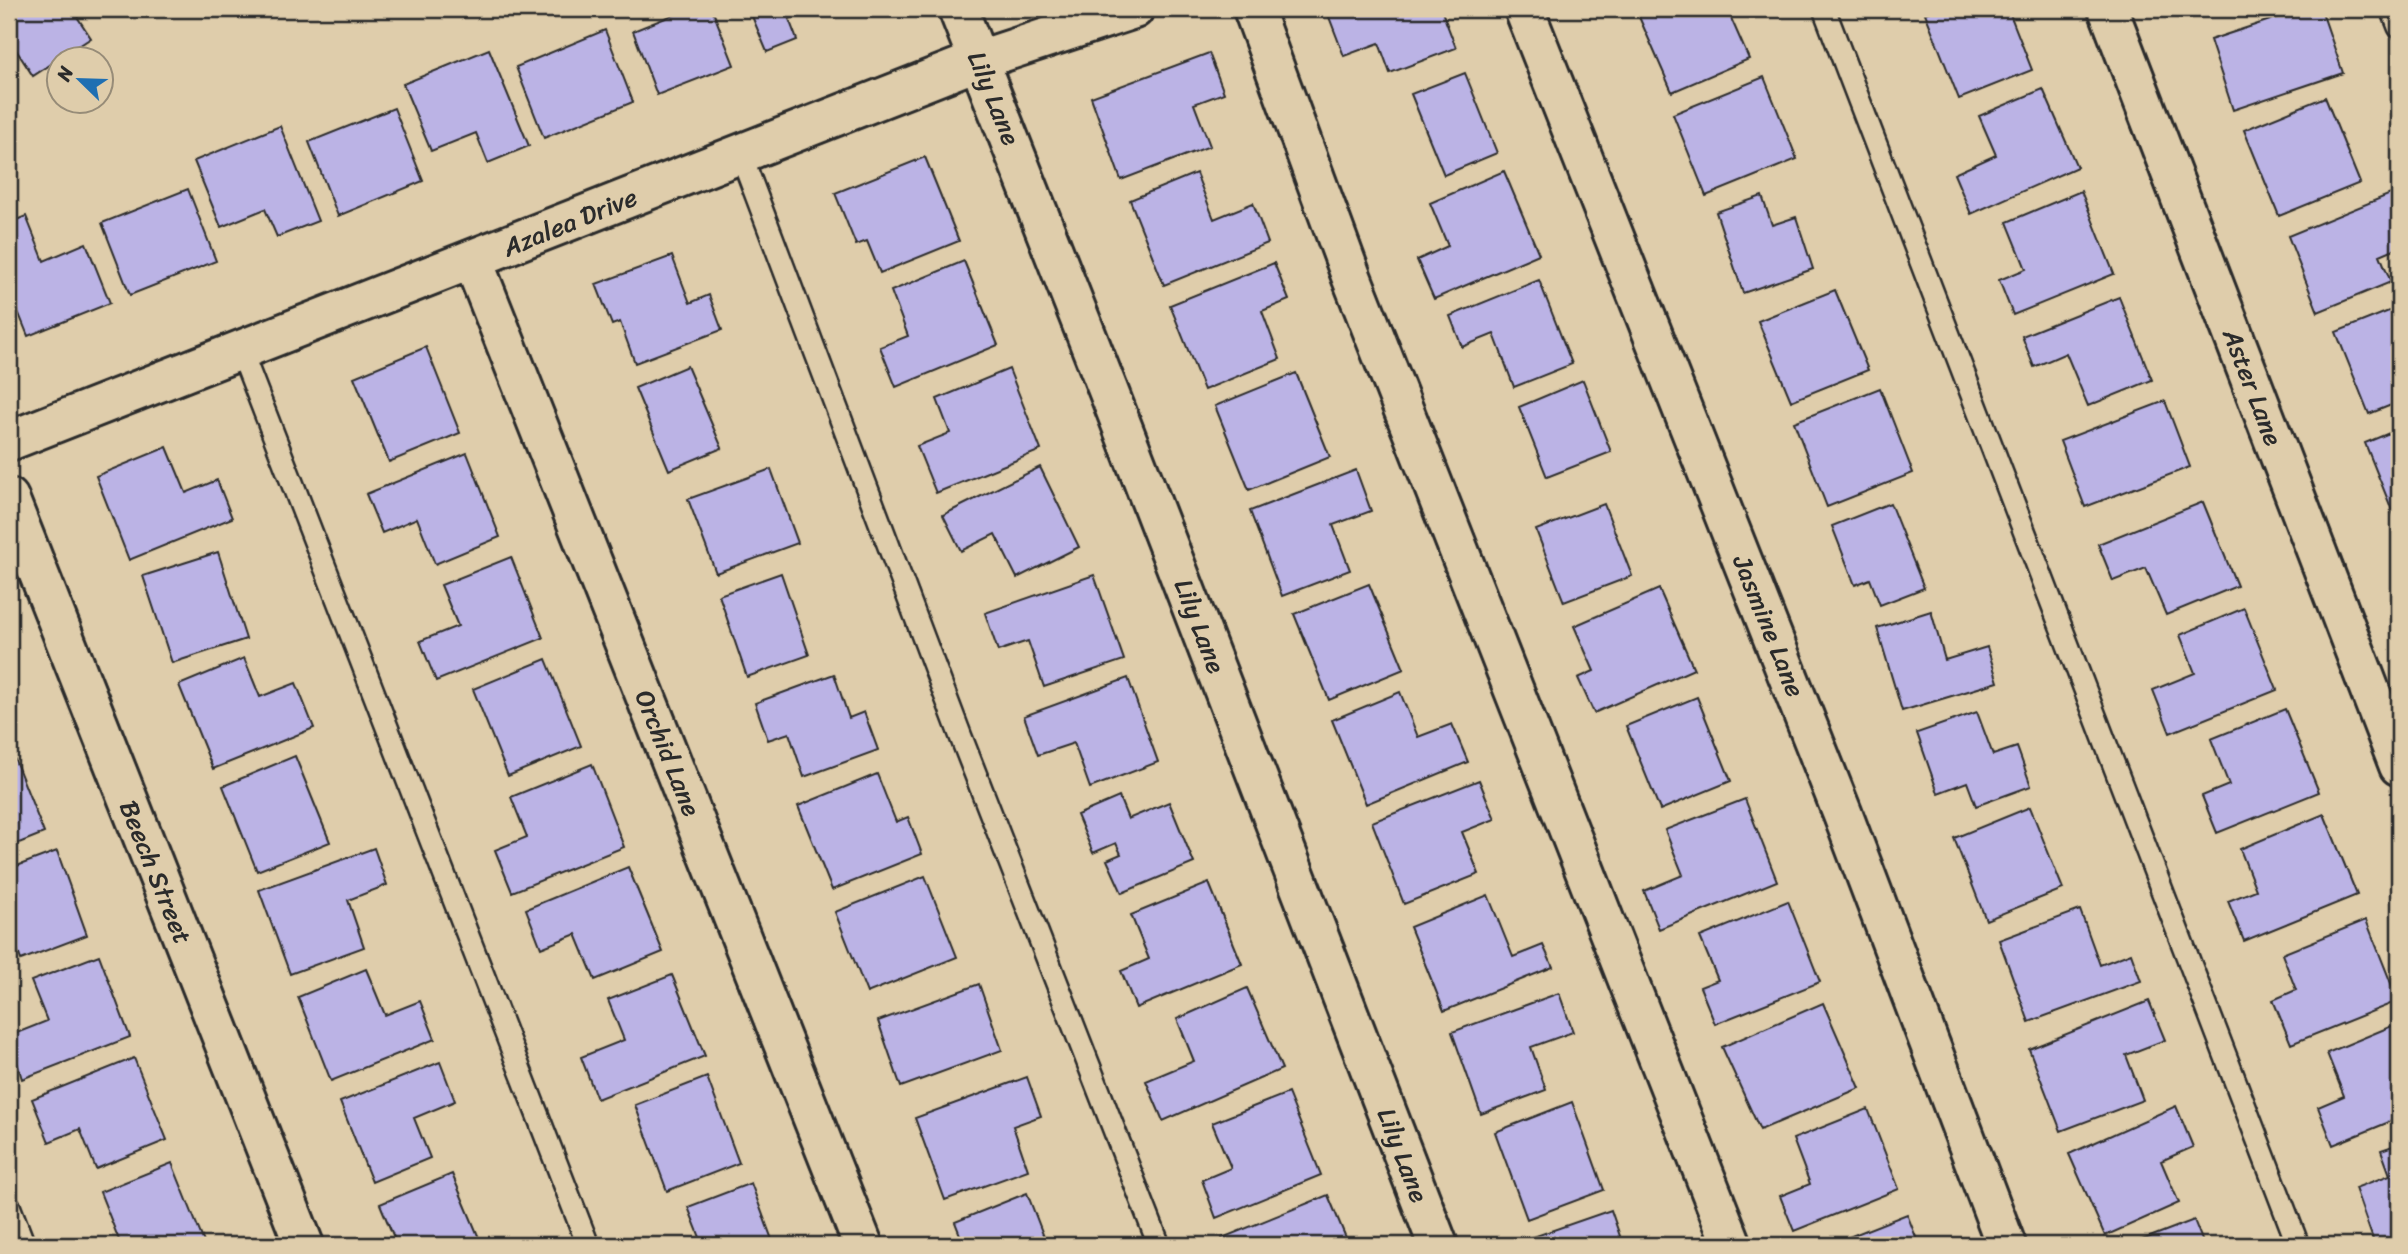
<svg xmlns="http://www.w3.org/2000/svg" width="2408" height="1254" font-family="Sriracha,sans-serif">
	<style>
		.building { fill: #bbb3e5; stroke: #2b2b2b; stroke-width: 2 }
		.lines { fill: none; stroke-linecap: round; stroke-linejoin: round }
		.lane-casing { stroke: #2b2b2b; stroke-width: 26 }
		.street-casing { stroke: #2b2b2b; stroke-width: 44 }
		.lane { stroke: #dfcdab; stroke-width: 21 }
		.street { stroke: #dfcdab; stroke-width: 38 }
		.labels { text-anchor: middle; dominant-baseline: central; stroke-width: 5; stroke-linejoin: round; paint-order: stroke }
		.street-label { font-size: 26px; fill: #2b2b2b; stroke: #dfcdab }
	</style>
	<rect width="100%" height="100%" fill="#dfcdab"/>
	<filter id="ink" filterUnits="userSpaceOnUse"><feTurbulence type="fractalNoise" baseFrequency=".0143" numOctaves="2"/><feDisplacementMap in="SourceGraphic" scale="14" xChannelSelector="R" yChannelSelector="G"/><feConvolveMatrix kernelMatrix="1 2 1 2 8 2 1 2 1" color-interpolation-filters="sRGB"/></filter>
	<g filter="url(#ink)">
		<path class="building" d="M9,9H72L91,38L33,76L9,39Z
			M688,9H712L734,65L657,95L633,31Z
			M749,9H813L789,19L797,40L767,52Z
			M1326,9H1441L1456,48L1390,73L1379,43L1344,56Z
			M1639,9H1727L1749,59L1672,92L1636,10Z
			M1936,9H2008L2032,70L1959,99L1925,13Z
			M2303,9H2321L2343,73L2233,110L2210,40Z
			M605,30L633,102L544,138L516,67Z
			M489,49L529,146L488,163L476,133L431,151L403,84Z
			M1209,53L1224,93L1194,104L1210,146L1121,180L1091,97Z
			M1465,73L1497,153L1444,175L1411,94Z
			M1764,77L1797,159L1706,196L1673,114Z
			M2043,89L2077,167L1971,214L1954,174L1996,155L1979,116Z
			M2325,97L2360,183L2279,216L2244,130Z
			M394,108L423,181L338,216L309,142Z
			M280,126L318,221L277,237L265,209L221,227L194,161Z
			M925,157L959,241L880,273L867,241L856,245L835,193Z
			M1504,171L1539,254L1434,299L1417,260L1448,246L1430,203Z
			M1196,173L1214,219L1253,203L1268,243L1164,285L1130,200Z
			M188,189L216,261L130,295L102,223Z
			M2081,191L2114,274L2013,315L1999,280L2026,269L2007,222Z
			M2393,193L2399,209V247L2380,255L2391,282L2318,312L2288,236Z
			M1762,196L1772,225L1796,217L1813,269L1743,293L1716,212Z
			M26,216L44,261L86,243L110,303L28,336L9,289V223Z
			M672,256L690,303L709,295L722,330L635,363L620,322L612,325L596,284Z
			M964,261L998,345L896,387L880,347L908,336L891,291Z
			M1274,263L1289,300L1262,311L1280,359L1204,390L1170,305Z
			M1539,280L1572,364L1514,387L1494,334L1462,347L1450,316Z
			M1835,290L1868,370L1791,401L1758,321Z
			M2119,297L2152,380L2088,406L2066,353L2034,367L2022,336Z
			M2399,307V402L2369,414L2336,332Z
			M426,347L460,433L389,462L354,377Z
			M687,366L722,448L669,470L635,388Z
			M1009,369L1041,450L936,493L917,446L950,433L937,399Z
			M1296,373L1330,457L1249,490L1215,406Z
			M1583,380L1611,452L1547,477L1519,407Z
			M1880,388L1913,473L1827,507L1794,422Z
			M2165,401L2190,467L2085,507L2060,441Z
			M2399,429V525H2398L2365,443Z
			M167,447L186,493L217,480L232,518L129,560L96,476Z
			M467,453L500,537L435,564L417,518L382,533L366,494Z
			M1040,467L1079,547L1017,578L995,534L961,551L943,515Z
			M771,469L798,543L716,573L688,499Z
			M1356,470L1371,511L1333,525L1350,570L1282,596L1250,511Z
			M2203,502L2237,586L2166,615L2146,568L2113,581L2098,544Z
			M1890,503L1924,588L1880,605L1870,579L1855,585L1832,526Z
			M1604,504L1632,576L1564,602L1536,530Z
			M218,552L246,639L172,663L143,576Z
			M511,557L543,638L436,681L420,641L458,626L441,585Z
			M781,573L809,655L747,677L719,595Z
			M1094,575L1124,660L1044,687L1028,641L998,651L985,613Z
			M1369,584L1404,669L1329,700L1294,614Z
			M1659,589L1694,669L1594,713L1578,678L1594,671L1574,626Z
			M2244,608L2277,690L2170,733L2153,690L2195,673L2180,635Z
			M1931,611L1945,660L1987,647L1998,682L1902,711L1877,628Z
			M244,658L260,697L296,683L314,728L213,769L179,685Z
			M546,659L581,746L508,776L473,689Z
			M834,674L849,718L864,712L878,750L804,777L789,733L768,740L755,703Z
			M1128,678L1158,762L1090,788L1074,743L1038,755L1024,716Z
			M1400,692L1418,737L1452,724L1468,762L1366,804L1332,720Z
			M1697,697L1731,781L1660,810L1626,726Z
			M2285,709L2319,792L2217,833L2202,796L2229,785L2211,739Z
			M1977,712L1993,755L2017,747L2031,786L1976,806L1967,782L1938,793L1917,733Z
			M11,750L44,833L9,847V751Z
			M295,756L330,842L257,871L223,786Z
			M592,764L624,847L512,892L495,850L527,837L511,797Z
			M877,774L896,822L908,817L922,854L832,890L798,806Z
			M1479,780L1495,819L1462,832L1479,874L1404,904L1372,822Z
			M1119,797L1128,819L1169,802L1194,863L1122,893L1107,860L1121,854L1116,843L1093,853L1077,815Z
			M1745,799L1777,881L1659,929L1644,891L1683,875L1665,830Z
			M2030,807L2063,889L1986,920L1954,838Z
			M2324,814L2357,895L2244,941L2228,901L2256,890L2240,849Z
			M374,848L387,885L348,900L364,947L290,974L259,890Z
			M57,851L87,935L21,960L9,926V869Z
			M628,867L663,952L595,980L576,934L541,948L526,909Z
			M925,876L957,957L867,993L835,912Z
			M1209,883L1242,964L1136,1008L1121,971L1149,959L1131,915Z
			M1488,895L1513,957L1543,945L1553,967L1444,1011L1410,927Z
			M1788,901L1820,982L1715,1024L1700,987L1718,980L1700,937Z
			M2080,910L2100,965L2131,953L2141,981L2029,1022L1999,940Z
			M2366,920L2398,1001L2291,1044L2273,1000L2296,990L2282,954Z
			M99,955L130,1037L22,1079L9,1036L47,1021L31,981Z
			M366,969L385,1015L420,1001L435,1039L331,1081L298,997Z
			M672,975L705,1056L597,1099L581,1057L624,1040L608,1000Z
			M979,984L1002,1050L901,1087L878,1021Z
			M1247,988L1282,1069L1163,1121L1146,1081L1194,1061L1177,1019Z
			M1559,993L1573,1032L1531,1047L1546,1090L1481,1114L1452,1032Z
			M2149,1001L2165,1040L2126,1055L2143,1100L2061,1131L2029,1049Z
			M1823,1003L1860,1088L1760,1130L1722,1047Z
			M2399,1023V1118L2333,1145L2318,1107L2344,1096L2327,1053Z
			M134,1058L167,1140L96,1169L80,1129L49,1142L32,1099Z
			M440,1062L455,1101L414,1118L430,1158L372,1182L340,1102Z
			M707,1077L739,1163L667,1191L635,1105Z
			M1027,1077L1041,1116L1013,1126L1028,1170L945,1200L915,1118Z
			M1288,1093L1321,1175L1216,1218L1202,1180L1231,1168L1212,1123Z
			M1572,1102L1604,1190L1527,1219L1495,1132Z
			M2176,1106L2193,1147L2161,1161L2179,1203L2105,1236L2069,1154Z
			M1868,1109L1899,1189L1794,1231L1780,1196L1810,1184L1793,1139Z
			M2399,1144V1238L2375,1245L2355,1188L2390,1175L2381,1150Z
			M172,1163L205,1245H121L100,1192Z
			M452,1174L482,1245H397L380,1204Z
			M751,1183L774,1245H703L688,1207Z
			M1027,1193L1047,1245H964L955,1222Z
			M1328,1195L1349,1245H1225L1222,1238Z
			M1611,1210L1623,1245H1536L1533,1237Z
			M1907,1214L1919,1245H1843L1841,1240Z
			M2194,1220L2204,1245H2129Z"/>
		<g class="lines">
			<defs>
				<path id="lane" d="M1824,9L2298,1245
					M2392,9L2399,27
					M741,155L961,737L1159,1245
					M241,351L588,1245
					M9,1206L24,1245"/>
				<path id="street" d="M958,9L1108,390L1438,1245
					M1253,9L1351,276L1732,1245
					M1524,9L1843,815L2006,1245
					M2108,9L2399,766
					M473,261L863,1245
					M9,441L979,60L1134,9
					M9,498L304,1245"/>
			</defs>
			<use href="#lane" class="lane-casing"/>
			<use href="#street" class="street-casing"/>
			<use href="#lane" class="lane"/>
			<use href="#street" class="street"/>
		</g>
	</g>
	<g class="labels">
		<g class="street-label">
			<text transform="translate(994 98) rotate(68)">Lily Lane</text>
			<text transform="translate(570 222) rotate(-22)">Azalea Drive</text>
			<text transform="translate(2253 387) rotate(69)">Aster Lane</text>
			<text transform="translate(1200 626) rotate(69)">Lily Lane</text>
			<text transform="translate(1769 626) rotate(68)">Jasmine Lane</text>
			<text transform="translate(668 753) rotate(68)">Orchid Lane</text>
			<text transform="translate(156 872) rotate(68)">Beech Street</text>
			<text transform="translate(1403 1155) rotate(69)">Lily Lane</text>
		</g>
	</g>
	<rect width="2408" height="1254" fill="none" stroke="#dfcdab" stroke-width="35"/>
	<rect x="18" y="18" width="2373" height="1219" fill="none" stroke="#2b2b2b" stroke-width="2.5" filter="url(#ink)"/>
	<g transform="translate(80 80) rotate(293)"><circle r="33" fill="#dfcdab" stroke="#978c78" stroke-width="2"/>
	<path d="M0-5L12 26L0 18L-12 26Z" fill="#1f6fb2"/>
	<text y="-10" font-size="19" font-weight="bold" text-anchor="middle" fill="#2b2b2b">N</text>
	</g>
</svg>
